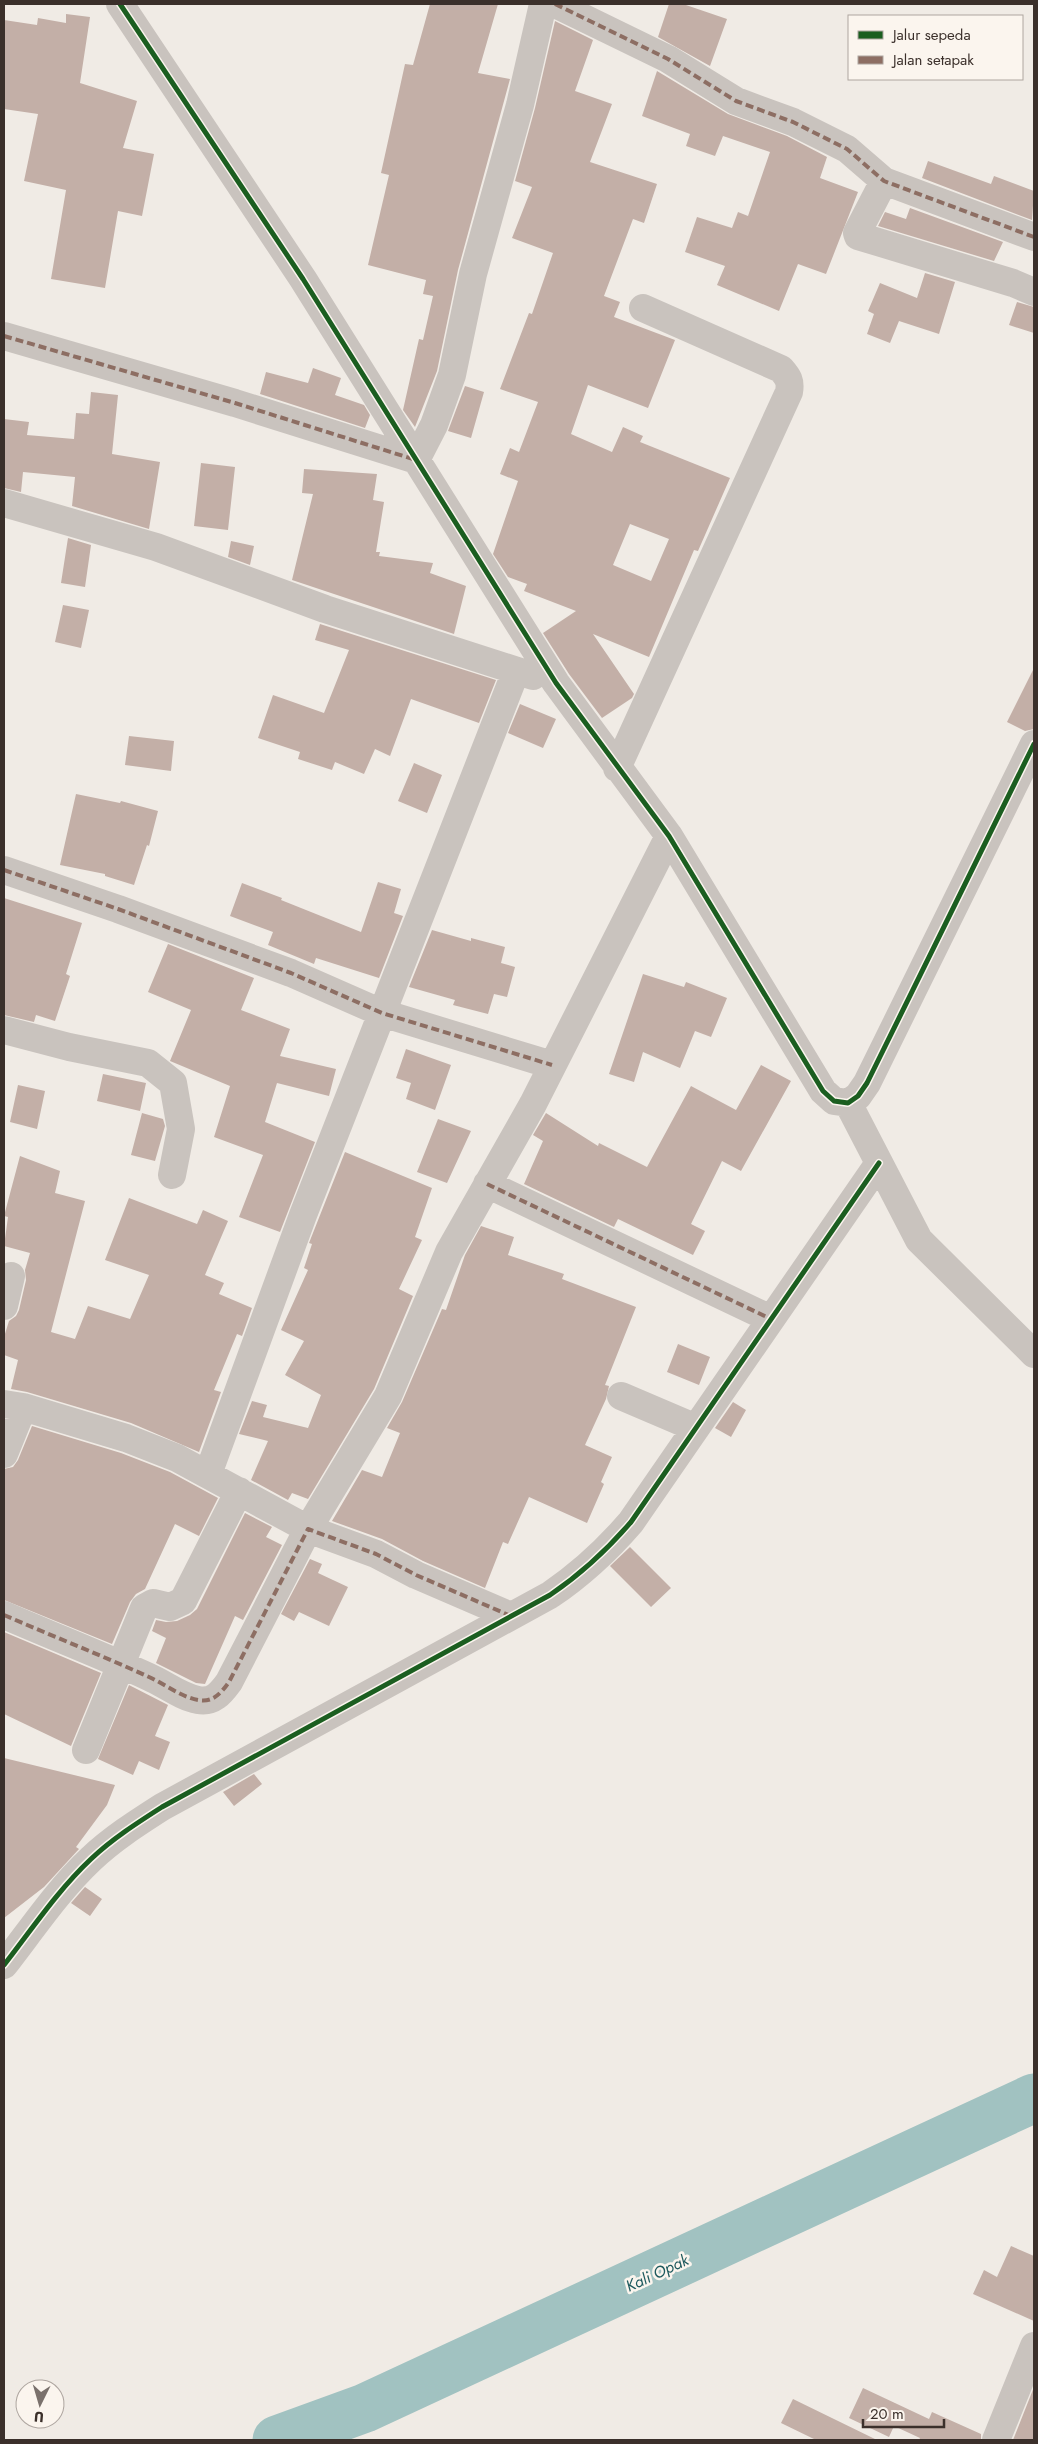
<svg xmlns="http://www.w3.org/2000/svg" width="1038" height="2444" font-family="Jost,sans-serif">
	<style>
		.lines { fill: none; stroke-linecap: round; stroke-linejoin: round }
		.river { stroke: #a1c2c1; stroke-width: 49 }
		.building { fill: #c3afa7; fill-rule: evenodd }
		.minor { stroke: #c9c3be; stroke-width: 28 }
		.quiet { stroke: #8d6e63; stroke-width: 4; stroke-dasharray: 8 4; stroke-linecap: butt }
		.cycleway-casing { stroke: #fbf5ee; stroke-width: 8 }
		.cycleway { stroke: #1b5e20; stroke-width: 5 }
		.labels { text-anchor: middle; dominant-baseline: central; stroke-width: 5; stroke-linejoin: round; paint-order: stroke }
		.water-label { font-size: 16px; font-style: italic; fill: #1f5a5e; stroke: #fbf5ee }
	</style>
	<rect width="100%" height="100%" fill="#f0ebe5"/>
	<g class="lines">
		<path class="river" d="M277,2440L365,2408L1034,2098"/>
	</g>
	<path class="building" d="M430,4H498L478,73L510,79L458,270L437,371L415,427L403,410L419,339L423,340L433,296L423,294L426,280L368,265L389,175L381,173L405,64L413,65Z
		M669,4H683L727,19L710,66L658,37Z
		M66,14L90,17L80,83L137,101L123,148L154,154L142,216L118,211L105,288L51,279L66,190L24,181L38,114L4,109V20L37,25L38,18L66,23Z
		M555,21L593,40L575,91L612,104L590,162L657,184L644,223L633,219L604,296L620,302L614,317L675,340L648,408L588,385L571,434L612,452L623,427L643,436L640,442L730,478L698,551L694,550L649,657L593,634L634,694L632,698L602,718L569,674L543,633L576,611L524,591L527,584L508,577L493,554L518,481L500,474L510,448L519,452L538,402L500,389L529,313L532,314L553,253L512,238L532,187L515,181L535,108ZM630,524L669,539L651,581L613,565Z
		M657,71L728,114L787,136L827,157L820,178L858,192L826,274L798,264L779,311L717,285L725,266L685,252L697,217L732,228L738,212L748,216L770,152L723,136L715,156L686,146L690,134L642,116Z
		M928,161L991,184L994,176L1034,191L1032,220L922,178Z
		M910,208L1003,242L994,261L878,226L885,212L906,219Z
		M925,273L955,282L939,334L899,321L890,343L867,334L874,314L868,311L880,283L917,298Z
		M1017,302L1034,307V333L1009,325Z
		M313,368L341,378L335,395L364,405L370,415L365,428L260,394L266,372L308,383Z
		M465,386L484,392L471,438L448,431Z
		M91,392L118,395L112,454L160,462L149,529L72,506L75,477L23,472L21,492L4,488V419L29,422L27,435L74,439L76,413L89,414Z
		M201,463L235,467L228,530L194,526Z
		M304,469L377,474L373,500L384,502L376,552H380L379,556L433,563L430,573L466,586L454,634L292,580L313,494L302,493Z
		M68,538L91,545L85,587L61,583Z
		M231,541L254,546L250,565L228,557Z
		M63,605L89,610L81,648L55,642Z
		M320,624L496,680L479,723L411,699L390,756L375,749L364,774L335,762L332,770L298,759L300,752L258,738L273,695L324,713L349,650L315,640Z
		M1034,668V729L1025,731L1007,722Z
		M520,704L556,719L543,748L508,733Z
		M129,736L174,741L171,771L125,765Z
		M414,763L442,775L427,813L398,801Z
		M76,794L120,803L121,801L158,811L149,846L147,845L134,885L105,876V874L60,865Z
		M378,882L401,889L394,913L403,916L379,978L316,958L314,964L268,945L273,932L230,916L242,883L282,898L281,900L361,932Z
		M4,898L82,923L66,974L70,976L55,1021L36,1015L34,1022L4,1015Z
		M432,930L471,941V938L505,947L501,963L515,967L507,997L494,994L488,1014L453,1005L455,1000L409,987Z
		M168,944L254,978L241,1010L290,1029L280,1056L336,1069L329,1096L277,1083L265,1122L315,1142L280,1232L239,1217L263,1155L214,1137L230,1086L170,1061L191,1010L148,992Z
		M643,974L684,987L686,982L727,998L711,1037L695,1031L680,1068L643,1052L634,1082L609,1074Z
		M406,1049L451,1065L435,1110L406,1099L411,1083L396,1078Z
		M761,1065L791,1081L741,1171L722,1161L691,1224L705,1231L693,1255L618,1219L614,1227L524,1184L543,1141L533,1135L546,1113L598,1146L599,1143L647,1167L691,1086L736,1110Z
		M103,1074L146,1083L140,1111L97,1101Z
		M18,1085L45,1091L37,1129L10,1122Z
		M142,1113L163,1119L165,1126L155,1161L131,1155Z
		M438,1119L471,1131L447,1183L417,1172Z
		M345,1152L432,1188L415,1237L422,1240L399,1289L413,1296L374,1389L308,1499L292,1493L288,1500L251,1480L268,1441L239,1434L252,1401L267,1405L263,1417L308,1428L321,1395L285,1375L304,1341L281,1330L308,1270L304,1268L312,1244L309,1243Z
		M20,1156L60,1171L55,1193L85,1201L51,1332L75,1339L88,1306L130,1319L149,1275L105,1260L129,1198L197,1224L203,1210L228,1221L205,1275L224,1283L219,1294L252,1308L242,1336L237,1334L214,1390L221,1392L199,1452L131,1423L27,1392L11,1389L18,1360L4,1355V1337L9,1321L16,1316L19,1310L26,1280L25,1270L30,1253L4,1246L8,1217L4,1216Z
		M481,1226L514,1237L508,1255L564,1274L562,1279L636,1307L605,1385L609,1386L606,1399L585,1445L612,1457L601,1482L604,1484L587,1523L529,1497L508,1544L503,1542L485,1588L423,1561L382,1539L332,1521L362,1470L382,1477L400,1433L387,1428L402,1402L442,1309L446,1310L465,1255Z
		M678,1344L710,1357L699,1385L667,1372Z
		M733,1402L746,1410L731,1437L715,1428Z
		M32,1426L121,1453L170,1472L218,1498L199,1536L175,1524L145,1589L136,1594L130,1602L112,1644L4,1600V1469L13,1467L18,1460Z
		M245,1513L272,1527L266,1537L282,1545L243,1620L235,1616L205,1684L196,1683L156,1663L166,1638L152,1631L156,1620L166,1622L177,1621L190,1615L197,1609Z
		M630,1547L671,1588L651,1607L610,1566Z
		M310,1559L322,1564L318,1573L348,1587L329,1626L299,1612L294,1621L281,1614Z
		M4,1632L101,1673L71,1746L4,1714Z
		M129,1685L168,1705L155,1736L170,1742L159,1770L139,1761L133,1775L98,1759Z
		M4,1758L115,1785L107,1805L76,1847L79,1849L44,1887L4,1918Z
		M254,1774L262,1784L234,1806L223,1792Z
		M85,1887L102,1899L90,1916L71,1903Z
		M1011,2246L1034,2256V2321L973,2294L984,2270L997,2277Z
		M1034,2387V2440H1013Z
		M863,2388L929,2419L932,2412L981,2434V2440H919L920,2438L894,2426L889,2437L849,2418Z
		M793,2399L877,2440H816L781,2423Z"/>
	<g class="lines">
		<path class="minor" d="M120,4L303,279L556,683L669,836L823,1091L834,1101L848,1103L858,1096L867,1083L1034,744
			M555,4L668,59L736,101L793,122L847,149L884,181L1034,237
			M884,181L857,233L858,236L1013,283L1034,292
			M4,336L235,403L416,460L434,425L452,375L473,274L520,105L543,4
			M4,503L156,547L325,609L533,676
			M617,768L789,392C791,381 788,377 781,369L643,308
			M4,870L118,909L291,973L382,1013L552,1065
			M4,1030L69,1047L148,1063L173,1083L181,1129L172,1175
			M848,1103L919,1240L1034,1354
			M487,1184L771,1319
			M4,1306L11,1276
			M621,1396L696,1428
			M4,1404L23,1407L126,1438L177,1458L308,1529L388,1396L449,1252L533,1104L669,836
			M4,1454L23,1407
			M208,1474L303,1215L516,671
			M4,1615C52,1636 101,1655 149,1677C165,1684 181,1697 198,1700C213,1703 221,1693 229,1682L308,1529L376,1554L416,1575L511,1616
			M86,1750L144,1608L153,1603L170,1607L183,1601L239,1491
			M4,1965C32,1929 58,1890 91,1859C112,1839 137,1823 162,1807L550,1595C581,1574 606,1551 631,1522L879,1163
			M996,2440L1034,2346"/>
		<path class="quiet" d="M555,4L668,59L736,101L793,122L847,149L884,181L1034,237
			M4,336L235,403L416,460
			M4,870L118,909L291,973L382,1013L552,1065
			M487,1184L771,1319
			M4,1615C52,1636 101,1655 149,1677C165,1684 181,1697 198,1700C213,1703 221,1693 229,1682L308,1529L376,1554L416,1575L511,1616"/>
		<defs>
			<path id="cycleway" d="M120,4L303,279L556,683L669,836L823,1091L834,1101L848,1103L858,1096L867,1083L1034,744
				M4,1965C32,1929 58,1890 91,1859C112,1839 137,1823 162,1807L550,1595C581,1574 606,1551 631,1522L879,1163"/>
		</defs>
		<use href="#cycleway" class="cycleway-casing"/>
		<use href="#cycleway" class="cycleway"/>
	</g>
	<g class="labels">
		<g class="water-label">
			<text transform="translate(657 2273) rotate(-25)">Kali Opak</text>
		</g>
	</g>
	<rect width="1038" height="2444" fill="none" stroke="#3b302b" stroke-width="10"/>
	<rect x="848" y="15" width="175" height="65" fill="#fbf5ee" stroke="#aea6a0"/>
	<rect x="858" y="31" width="25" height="8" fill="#1b5e20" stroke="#aea6a0"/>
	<text x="893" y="40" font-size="15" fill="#3b302b">Jalur sepeda</text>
	<rect x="858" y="56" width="25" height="8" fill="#8d6e63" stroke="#aea6a0"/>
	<text x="893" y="65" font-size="15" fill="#3b302b">Jalan setapak</text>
	<g transform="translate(40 2404) rotate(185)"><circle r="24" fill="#fbf5ee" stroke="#aea6a0"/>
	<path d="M0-4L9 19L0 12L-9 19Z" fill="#7a716c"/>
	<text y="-8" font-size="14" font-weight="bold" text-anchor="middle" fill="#3b302b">U</text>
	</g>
	<path d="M863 2419v8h81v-8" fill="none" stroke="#3b302b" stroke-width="2.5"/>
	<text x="870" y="2419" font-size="15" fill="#3b302b" stroke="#fbf5ee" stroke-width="4" paint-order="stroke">20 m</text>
</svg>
